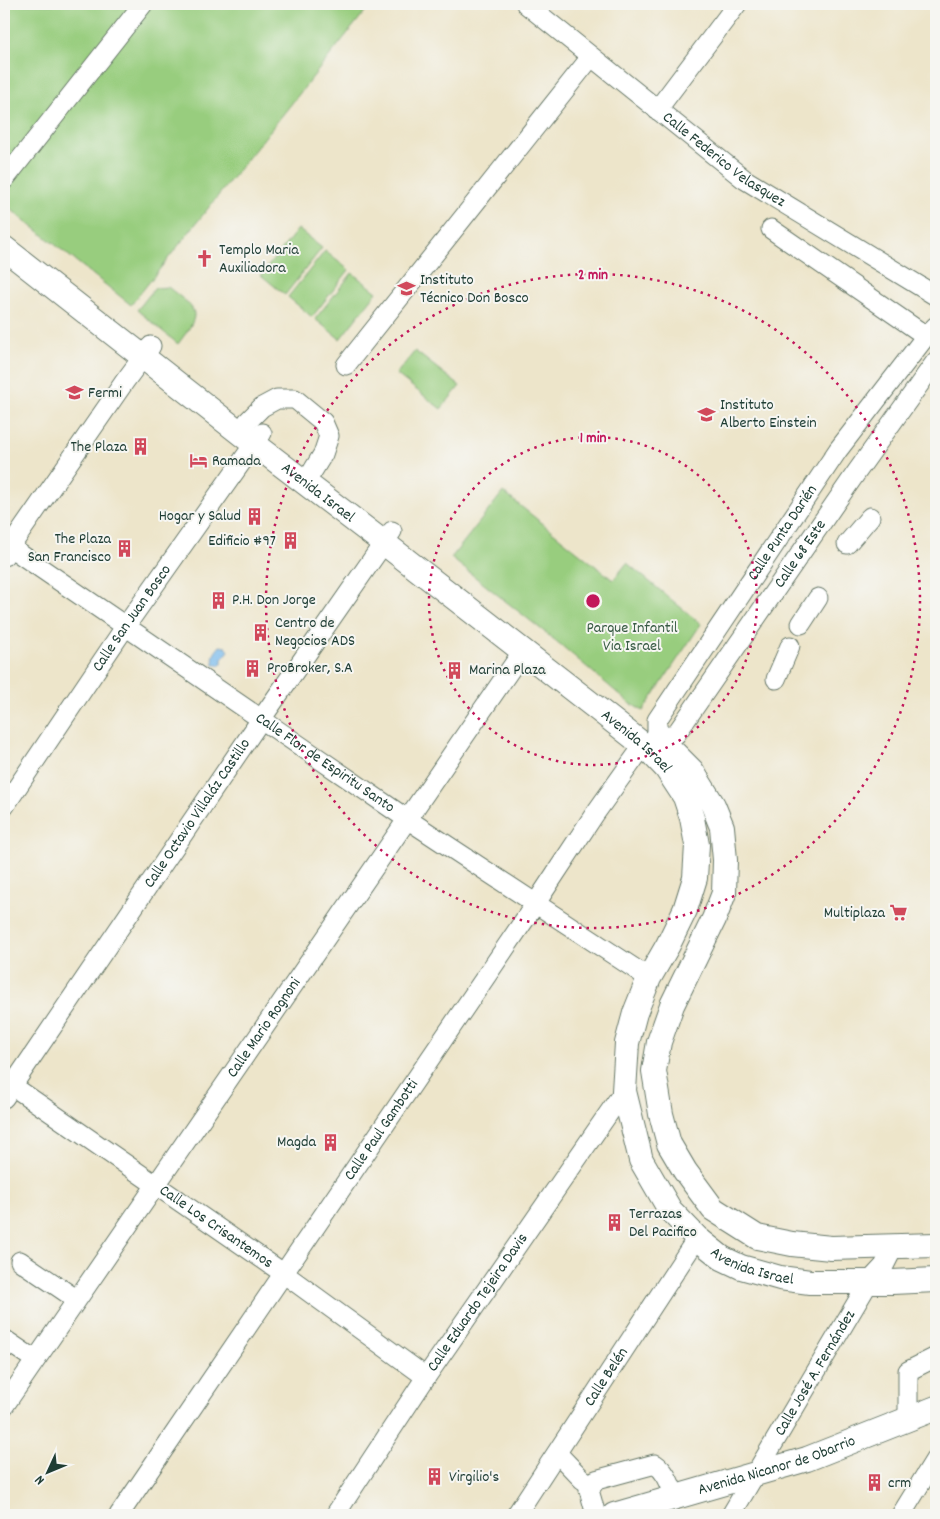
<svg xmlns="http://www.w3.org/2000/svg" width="940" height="1519" font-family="Dekko,sans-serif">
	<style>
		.green { fill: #98cd7e; stroke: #5c8559 }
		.water { fill: #78baed; stroke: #4c7c90 }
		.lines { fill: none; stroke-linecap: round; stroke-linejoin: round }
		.minor-casing { stroke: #677868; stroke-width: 21 }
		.major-casing { stroke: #677868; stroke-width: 26 }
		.minor { stroke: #fff; stroke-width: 19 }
		.major { stroke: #fff; stroke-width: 24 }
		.ring { fill: none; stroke: #c2185b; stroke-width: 2.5; stroke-dasharray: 2.5 5 }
		.labels { text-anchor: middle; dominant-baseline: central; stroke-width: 4; stroke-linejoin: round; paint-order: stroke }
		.street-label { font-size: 16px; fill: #1f3d34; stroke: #f6f6f2 }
		.poi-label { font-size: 16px; fill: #1f3d34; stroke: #f6f6f2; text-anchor: start }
		.park-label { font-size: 16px; fill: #375a43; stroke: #f6f6f2 }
		.centre { fill: #c2185b; stroke: #f6f6f2; stroke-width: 2.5 }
		.ring-label { font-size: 15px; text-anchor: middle; font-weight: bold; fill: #c2185b; stroke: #f6f6f2; stroke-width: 4; stroke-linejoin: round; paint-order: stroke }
	</style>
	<rect width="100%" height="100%" fill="#f6f6f2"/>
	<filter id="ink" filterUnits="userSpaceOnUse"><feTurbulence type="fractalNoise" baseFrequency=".02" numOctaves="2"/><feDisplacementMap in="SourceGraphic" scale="10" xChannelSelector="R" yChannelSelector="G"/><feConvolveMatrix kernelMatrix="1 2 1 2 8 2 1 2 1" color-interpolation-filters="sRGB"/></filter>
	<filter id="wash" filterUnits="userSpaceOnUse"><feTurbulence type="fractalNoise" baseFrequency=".0096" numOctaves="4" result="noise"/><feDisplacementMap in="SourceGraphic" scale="20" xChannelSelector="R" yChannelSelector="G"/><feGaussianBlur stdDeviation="1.12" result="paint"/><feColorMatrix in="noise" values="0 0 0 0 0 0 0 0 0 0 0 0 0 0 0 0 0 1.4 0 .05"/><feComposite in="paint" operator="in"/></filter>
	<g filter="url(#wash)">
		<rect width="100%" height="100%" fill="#ede5ca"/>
		<path class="green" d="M4,4H371L131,305L4,204Z
			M298,229L322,248L285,295L261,275Z
			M325,251L349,270L312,317L288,297Z
			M352,273L377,292L340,339L315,319Z
			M168,287C198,311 203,311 178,344L137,310L155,288Z
			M415,351L460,386L441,409L396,374Z
			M503,492L613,580L627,563L701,624L643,711L628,702L561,645L451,558Z"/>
		<path class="water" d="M220,646L226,647L229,651L222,659V663L219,665H214C212,656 214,653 220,646Z"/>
	</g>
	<g filter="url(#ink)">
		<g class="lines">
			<defs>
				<g id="minor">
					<path id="s1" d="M526,4L744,179L936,296"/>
					<path d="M657,110L737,4"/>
					<path d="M4,180L143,4"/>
					<path d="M771,229L926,336"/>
					<path d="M346,365L591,57"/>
					<path d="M247,422L262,407L277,399H295L323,422L329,436L323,454L312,472"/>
					<path id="s2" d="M4,543L407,819L649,978"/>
					<path d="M847,544L870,517"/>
					<path d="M4,556L125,381L151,346"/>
					<path d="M801,624L818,598"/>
					<path d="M776,679L790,646"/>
					<path id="s3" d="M657,737L676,734L856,473L936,361"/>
					<path id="s4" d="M4,807L125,627L262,433"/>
					<path id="s5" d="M4,1080L283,1273L426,1377"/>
					<path id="s6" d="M4,1098L262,718L392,531"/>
					<path d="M20,1261L76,1299"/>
					<path d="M4,1339L35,1360"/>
					<path id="s7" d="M4,1406L523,651"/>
					<path d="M908,1419V1371L936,1357"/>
					<path d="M557,1453L582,1479L591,1485"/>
					<path id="s8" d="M119,1515L536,903L594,815L636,756L657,737V720L838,450L926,336L936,326"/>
					<path id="s9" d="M335,1515L426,1377L624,1091"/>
					<path id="s10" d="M516,1515L697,1238"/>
					<path d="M596,1515L589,1490L596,1480L655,1464C667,1472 670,1485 676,1498"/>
					<path id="s11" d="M731,1515L869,1282L884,1266L894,1246"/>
					<path d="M901,1515L936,1458"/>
				</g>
				<g id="major">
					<path id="s12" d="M4,248L253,443L384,543L599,710L646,747L666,768L685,797L692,818L697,845L695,878L685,910L668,945L649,978L635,1013L627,1043L624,1091L641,1160L670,1210L697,1238L722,1258L741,1267L759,1272L780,1278L810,1282H892L936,1280"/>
					<path d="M658,737L692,771L713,805L722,827L725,860L724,893L714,919L672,1005L659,1042L654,1071L661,1114L669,1144L685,1171L713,1209L757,1237L792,1244L831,1248L936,1245"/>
					<path id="s13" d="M614,1515L807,1459L936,1408"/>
				</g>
			</defs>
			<use href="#minor" class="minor-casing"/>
			<use href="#major" class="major-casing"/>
			<use href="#minor" class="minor"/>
			<use href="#major" class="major"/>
		</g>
	</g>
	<g class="ring">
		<circle cx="593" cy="601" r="164"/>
		<circle cx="593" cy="601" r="327"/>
	</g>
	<defs>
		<symbol id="church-bare" viewBox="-9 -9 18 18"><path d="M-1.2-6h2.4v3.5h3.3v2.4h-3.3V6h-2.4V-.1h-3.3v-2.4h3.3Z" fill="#d1495b" stroke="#f6f6f2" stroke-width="2.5" paint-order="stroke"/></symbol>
		<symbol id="school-bare" viewBox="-9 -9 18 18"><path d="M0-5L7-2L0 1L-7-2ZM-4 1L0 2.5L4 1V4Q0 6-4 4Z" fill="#d1495b" stroke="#f6f6f2" stroke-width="2.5" paint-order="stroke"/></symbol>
		<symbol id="building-bare" viewBox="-9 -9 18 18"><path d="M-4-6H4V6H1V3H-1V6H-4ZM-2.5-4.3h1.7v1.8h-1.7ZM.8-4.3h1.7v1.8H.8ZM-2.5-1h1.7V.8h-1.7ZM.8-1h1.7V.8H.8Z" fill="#d1495b" stroke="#f6f6f2" stroke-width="2.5" paint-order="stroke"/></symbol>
		<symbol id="hotel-bare" viewBox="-9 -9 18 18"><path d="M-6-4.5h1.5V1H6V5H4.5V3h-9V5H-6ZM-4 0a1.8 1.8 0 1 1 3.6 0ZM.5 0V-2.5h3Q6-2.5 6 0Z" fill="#d1495b" stroke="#f6f6f2" stroke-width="2.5" paint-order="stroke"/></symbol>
		<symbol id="supermarket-bare" viewBox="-9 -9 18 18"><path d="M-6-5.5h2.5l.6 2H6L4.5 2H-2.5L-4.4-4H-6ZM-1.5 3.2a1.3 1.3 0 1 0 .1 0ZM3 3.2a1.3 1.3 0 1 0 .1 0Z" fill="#d1495b" stroke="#f6f6f2" stroke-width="2.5" paint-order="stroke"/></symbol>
	</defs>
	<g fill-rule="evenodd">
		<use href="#church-bare" x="192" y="246" width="25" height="25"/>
		<use href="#school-bare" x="394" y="276" width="25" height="25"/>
		<use href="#school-bare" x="62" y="380" width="25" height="25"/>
		<use href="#school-bare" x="694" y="402" width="25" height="25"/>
		<use href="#building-bare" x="128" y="434" width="25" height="25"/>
		<use href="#hotel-bare" x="186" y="448" width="25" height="25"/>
		<use href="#building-bare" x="242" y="504" width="25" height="25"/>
		<use href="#building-bare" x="278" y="528" width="25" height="25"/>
		<use href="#building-bare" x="112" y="536" width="25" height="25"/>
		<use href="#building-bare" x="206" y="588" width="25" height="25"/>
		<use href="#building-bare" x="248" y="620" width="25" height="25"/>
		<use href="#building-bare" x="240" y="656" width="25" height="25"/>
		<use href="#building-bare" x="442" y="658" width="25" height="25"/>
		<use href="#supermarket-bare" x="886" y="900" width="25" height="25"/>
		<use href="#building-bare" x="318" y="1130" width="25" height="25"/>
		<use href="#building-bare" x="602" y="1210" width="25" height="25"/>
		<use href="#building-bare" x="422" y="1464" width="25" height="25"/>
		<use href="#building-bare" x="862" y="1470" width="25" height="25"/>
	</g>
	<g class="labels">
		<g class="street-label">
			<text stroke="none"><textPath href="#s1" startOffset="252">Calle Federico Velasquez</textPath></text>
			<text stroke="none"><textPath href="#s12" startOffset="398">Avenida Israel</textPath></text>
			<text stroke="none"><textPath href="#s8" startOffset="1189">Calle Punta Darién</textPath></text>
			<text stroke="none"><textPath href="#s3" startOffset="238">Calle 68 Este</textPath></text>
			<text stroke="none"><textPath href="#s4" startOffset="228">Calle San Juan Bosco</textPath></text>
			<text stroke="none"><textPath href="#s12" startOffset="802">Avenida Israel</textPath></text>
			<text stroke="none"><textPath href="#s2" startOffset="389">Calle Flor de Espiritu Santo</textPath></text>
			<text stroke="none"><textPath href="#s6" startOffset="344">Calle Octavio Villaláz Castillo</textPath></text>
			<text stroke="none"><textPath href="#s7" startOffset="459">Calle Mario Rognoni</textPath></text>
			<text stroke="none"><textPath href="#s8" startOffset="466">Calle Paul Gambotti</textPath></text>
			<text stroke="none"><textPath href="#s5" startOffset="258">Calle Los Crisantemos</textPath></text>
			<text stroke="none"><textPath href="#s12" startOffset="1418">Avenida Israel</textPath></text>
			<text stroke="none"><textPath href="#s9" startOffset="256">Calle Eduardo Tejeira Davis</textPath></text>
			<text stroke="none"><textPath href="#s11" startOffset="165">Calle José A. Fernández</textPath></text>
			<text stroke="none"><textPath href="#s10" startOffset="165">Calle Belén</textPath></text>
			<text stroke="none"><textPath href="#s13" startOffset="170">Avenida Nicanor de Obarrio</textPath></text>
		</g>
		<g class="poi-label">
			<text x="219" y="250">Templo Maria<tspan x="219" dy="18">Auxiliadora</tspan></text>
			<text x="420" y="280">Instituto<tspan x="420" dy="18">Técnico Don Bosco</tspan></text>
			<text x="88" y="393">Fermi</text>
			<text x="720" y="405">Instituto<tspan x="720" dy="18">Alberto Einstein</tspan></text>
			<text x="127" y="447" text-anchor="end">The Plaza</text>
			<text x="212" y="461">Ramada</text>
			<text x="241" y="516" text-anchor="end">Hogar y Salud</text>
			<text x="111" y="539" text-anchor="end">The Plaza<tspan x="111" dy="18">San Francisco</tspan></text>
			<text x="276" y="541" text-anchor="end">Edificio #97</text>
			<text x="232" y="600">P.H. Don Jorge</text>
			<text x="275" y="623">Centro de<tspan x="275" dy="18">Negocios ADS</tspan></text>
			<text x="267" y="668">ProBroker, S.A</text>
			<text x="469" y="670">Marina Plaza</text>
			<text x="885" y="913" text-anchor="end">Multiplaza</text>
			<text x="316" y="1142" text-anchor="end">Magda</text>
			<text x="629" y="1214">Terrazas<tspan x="629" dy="18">Del Pacifico</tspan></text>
			<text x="449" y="1477">Virgilio's</text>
			<text x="888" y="1483">crm</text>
		</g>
		<g class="park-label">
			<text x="632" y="628">Parque Infantil<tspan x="632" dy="18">Via Israel</tspan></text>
		</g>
	</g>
	<circle cx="593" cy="601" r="8" class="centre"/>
	<g class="ring-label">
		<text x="593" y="279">2 min</text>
		<text x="593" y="442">1 min</text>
	</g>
	<rect width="940" height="1519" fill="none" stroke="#f6f6f2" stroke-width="20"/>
	<g transform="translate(48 1472) rotate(226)" stroke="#f6f6f2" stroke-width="4" paint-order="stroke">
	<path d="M0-4L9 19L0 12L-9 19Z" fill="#1f3d34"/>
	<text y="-8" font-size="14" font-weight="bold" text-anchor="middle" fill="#1f3d34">N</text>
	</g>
</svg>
